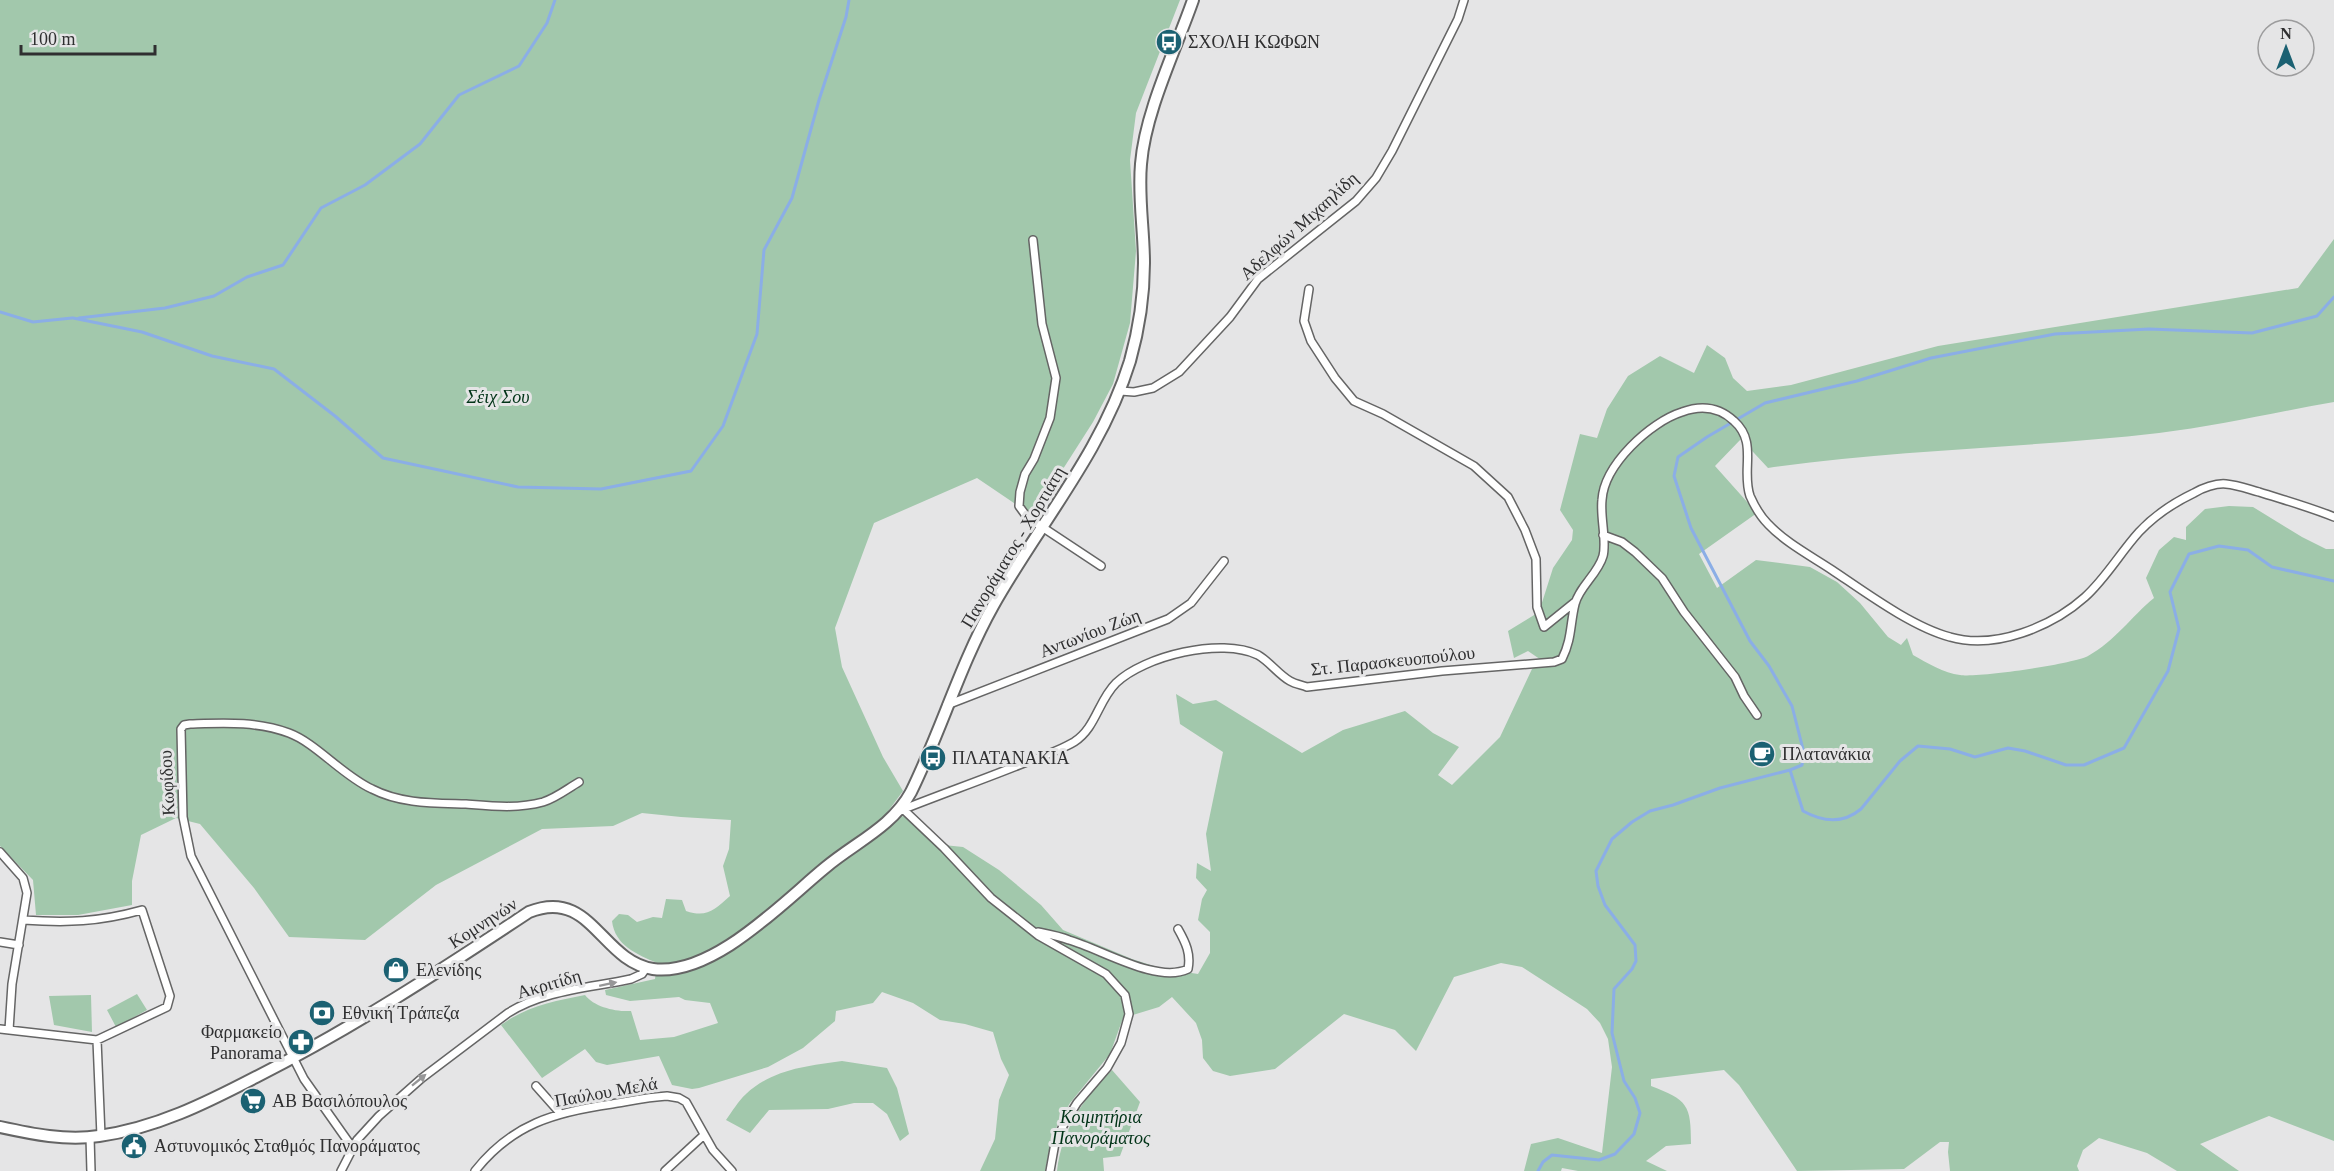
<svg xmlns="http://www.w3.org/2000/svg" width="2334" height="1171" font-family="'Times New Roman',serif">
	<style>
		.green { fill: #a2c8ac }
		.lines { fill: none; stroke-linecap: round; stroke-linejoin: round }
		.stream { stroke: #8baee6; stroke-width: 3 }
		.street-casing { stroke: #656565; stroke-width: 10 }
		.secondary-casing { stroke: #656565; stroke-width: 14 }
		.street { stroke: #fff; stroke-width: 7 }
		.secondary { stroke: #fff; stroke-width: 10 }
		.oneway { fill: #979798 }
		.labels { text-anchor: middle; dominant-baseline: central; stroke-width: 6; stroke-linejoin: round; paint-order: stroke }
		.poi-label { font-size: 18px; fill: #2f2f30; stroke: #e5e5e6; text-anchor: start }
		.street-label { font-size: 18px; fill: #2f2f30; stroke: #e5e5e6 }
		.park-label { font-size: 18px; font-style: italic; fill: #013317; stroke: #e5e5e6 }
	</style>
	<rect width="100%" height="100%" fill="#e5e5e6"/>
	<path class="green" d="M0,0H1180L1136,113L1130,160L1136,251L1130,323L1113,384L1093,422L1033,516L977,478L874,523L835,628L842,667L883,757L903,791L886,814L908,817L934,844L963,847L999,870L1041,905L1063,930L1132,959L1160,968L1198,974L1210,953V932L1198,920L1202,899L1207,890L1196,878L1197,863L1211,871L1206,834L1223,752L1180,724L1176,694L1193,704L1216,700L1302,753L1343,730L1405,711L1433,733L1459,747L1438,775L1452,785L1500,737L1532,669L1544,662L1528,651L1514,658L1508,631L1539,612L1553,568L1572,540L1573,530L1560,510L1580,434L1597,438L1607,409L1628,376L1660,356L1694,373L1707,345L1725,358L1733,378L1747,391L1791,385L1938,346L2298,288L2334,239V402C2276,412 2217,426 2159,433C2029,448 1898,449 1768,468L1741,439L1715,466L1757,513L1699,554L1717,588L1756,560L1810,567L1837,582L1860,603L1888,637L1901,645L1907,638L1913,655C1927,663 1944,673 1960,675C1978,678 2073,664 2088,656C2115,641 2131,617 2154,598L2146,578L2159,550L2174,537L2186,540V527L2205,509L2229,506L2253,507L2302,537L2326,549H2334V1141L2269,1116L2200,1144L2239,1171H2177L2147,1153L2099,1138L2083,1150L2077,1166L2079,1171H1950L1948,1152L1949,1142H1940L1904,1169L1797,1171L1739,1085L1724,1070L1651,1079V1086C1688,1100 1691,1105 1691,1144L1666,1146L1646,1161L1667,1171H1578L1562,1168L1561,1171H1524L1531,1144L1558,1138L1602,1153L1612,1067L1608,1039L1600,1023L1587,1009L1522,967L1501,963L1454,977L1416,1051L1395,1030L1344,1014L1275,1069L1230,1076L1213,1071L1203,1058L1202,1040L1196,1023L1172,997L1159,1007L1123,1018L1110,1054L1070,1103L1052,1135L1045,1171H980L995,1139L999,1100L1009,1075L1001,1059L993,1032L965,1024L940,1020L913,1003L882,992L873,1003L836,1011L835,1021L803,1048L768,1067L699,1088L692,1089L672,1085L659,1056L607,1065L596,1062L585,1049L542,1078L501,1025C527,1006 554,1001 585,995C594,1007 616,1012 631,1011L640,1040L674,1037L718,1023L710,1003L685,1000L679,997L630,1001L606,995L605,990L655,979L657,963C637,954 615,946 612,921L619,914L628,915L637,922L653,917L662,918L666,899L682,900L686,911C707,918 714,910 730,896L723,866L729,849L731,820L681,817L642,813L613,826L542,829L436,885L365,940L289,937L254,888L200,824L176,818L141,835L132,881V905L78,915H36L33,880L0,846Z
		M137,994L147,1010L116,1027L107,1010Z
		M91,995L92,1032L54,1025L49,996Z
		M842,1061L887,1068L897,1088L909,1134L900,1141L887,1114L873,1103H854L828,1109L769,1110L750,1133L726,1120C732,1112 738,1101 746,1094C773,1069 807,1066 842,1061Z
		M1112,1070L1140,1102L1120,1156L1103,1158L1104,1171H1057C1062,1129 1083,1099 1112,1070Z"/>
	<g class="lines">
		<path class="stream" d="M0,312L33,322L72,318
			M73,318L142,332L212,356L274,369L335,416L383,458L518,487L601,489L691,471L723,426L757,334L764,250L792,198L819,100L846,17L849,0
			M79,318L165,308L214,296L247,277L283,265L321,208L365,185L420,144L459,95L519,66L547,23L555,0
			M1790,770L1803,811C1823,822 1843,824 1861,809L1900,761L1918,746L1950,749L1975,757L2008,748L2025,751L2066,765H2084L2124,748L2168,671L2179,629L2170,592L2189,554L2219,546L2248,550L2272,567L2334,581
			M1538,1171L1543,1162L1552,1155L1599,1160L1615,1154L1634,1134L1640,1113L1635,1098L1624,1081L1612,1033L1614,989L1632,969L1636,961L1635,945L1605,905L1598,886L1596,871L1612,839L1632,822L1650,811L1673,805L1720,788L1790,770L1802,765L1804,753L1792,706L1769,666L1750,641L1691,528L1674,476L1678,457L1707,437L1765,403L1857,381L1931,358L2055,334L2149,329L2252,333L2317,316L2334,297"/>
		<defs>
			<path id="street" d="M1033,240L1042,324L1056,378L1050,418L1034,459L1025,474L1020,492L1019,506L1027,517L1101,566
				M1309,289L1304,321L1311,341L1335,378L1354,401L1383,414L1474,466L1508,497L1525,530L1536,559L1537,607L1544,627L1575,602
				M1120,391L1134,392L1153,388L1179,372L1230,317L1258,279L1356,201L1376,178L1392,151L1458,19L1464,0
				M1603,535L1622,542L1635,552L1662,578L1684,612L1735,677L1744,696L1757,715
				M947,705L1168,619L1191,603L1224,561
				M899,811C939,795 979,781 1019,765C1037,758 1057,752 1074,742C1096,728 1098,701 1116,683C1144,656 1221,637 1258,655C1270,662 1278,674 1290,681C1295,684 1302,685 1307,687L1442,671L1554,662L1562,659C1572,639 1570,624 1575,604C1579,587 1598,574 1603,556C1607,541 1600,517 1602,500C1604,465 1650,422 1682,412C1701,405 1719,407 1734,421C1758,442 1741,470 1750,496C1754,505 1761,517 1768,524C1786,543 1811,556 1832,570C1865,592 1912,627 1950,637C1974,644 1998,641 2022,633C2046,625 2066,614 2085,597C2106,578 2120,553 2139,532C2155,515 2173,503 2194,493C2202,488 2216,483 2226,484C2237,485 2248,489 2259,492C2284,500 2310,507 2334,517
				M899,811L904,810L944,848L991,898L1039,936L1106,974L1125,995L1129,1014L1121,1043L1107,1068L1077,1103L1064,1124L1055,1143L1050,1171
				M0,852L23,878L27,893L12,984L9,1030
				M1038,932C1048,934 1059,936 1069,940C1101,949 1157,984 1188,969C1191,954 1186,943 1178,929
				M0,942L19,945
				M0,1029L97,1040L167,1007L170,996L142,910C99,922 67,923 23,920
				M97,1040L101,1136
				M536,1086L560,1113
				M90,1137L91,1171
				M352,1147L304,1079L191,856L183,817L181,729L184,725L190,724C224,723 256,721 289,733C316,743 343,776 372,789C401,804 434,803 466,804C491,806 518,809 543,802C556,798 567,789 579,782
				M341,1171L357,1140L379,1116L422,1078L508,1013C544,990 590,988 631,979L642,974L647,967
				M475,1171C512,1124 555,1112 612,1104C630,1101 648,1097 667,1096L679,1098L686,1102L713,1150L732,1171
				M665,1171L704,1135"/>
			<path id="secondary" d="M0,1127C32,1134 66,1141 99,1136C156,1128 206,1103 256,1077C351,1029 440,971 529,912C591,887 601,961 653,969C713,977 784,901 826,867C856,842 892,827 911,792C941,731 960,665 993,606C1039,524 1102,452 1130,361C1139,329 1144,296 1144,263C1144,230 1138,197 1141,164C1145,112 1176,49 1193,0"/>
		</defs>
		<use href="#street" class="street-casing"/>
		<use href="#secondary" class="secondary-casing"/>
		<use href="#street" class="street"/>
		<use href="#secondary" class="secondary"/>
	</g>
	<defs><path id="oneway-solid" d="M-6-.8H1V-3.2L6.5 0L1 3.2V.8H-6Z" transform="scale(1.5)"/></defs>
	<g class="oneway">
		<use href="#oneway-solid" transform="translate(608 984) rotate(-12)"/>
		<use href="#oneway-solid" transform="translate(419 1080) rotate(-39)"/>
	</g>
	<defs>
		<symbol id="bus-disc" viewBox="-11 -11 22 22"><circle r="9.5" fill="#1b6172" stroke="#e5e5e6"/><path d="M-5-6H5V4H4V6H2V4H-2V6H-4V4H-5ZM-3.5-4V0h7V-4ZM-3.5 1.2v1.5H-2V1.2ZM2 1.2v1.5H3.5V1.2Z" fill="#fff"/></symbol>
		<symbol id="cafe-disc" viewBox="-11 -11 22 22"><circle r="9.5" fill="#1b6172" stroke="#e5e5e6"/><path d="M-5.5-4.5H6V0H3Q3 3.5 0 3.5H-2.5Q-5.5 3.5-5.5 0ZM3-3.2v2h1.7v-2ZM-6 4.5H4V6H-6Z" fill="#fff"/></symbol>
		<symbol id="shop-disc" viewBox="-11 -11 22 22"><circle r="9.5" fill="#1b6172" stroke="#e5e5e6"/><path d="M-5-2.5h2.3a2.7 3.5 0 0 1 5.4 0H5L5.5 6h-11ZM-1.5-2.5h3a1.5 2.3 0 0 0-3 0Z" fill="#fff"/></symbol>
		<symbol id="bank-disc" viewBox="-11 -11 22 22"><circle r="9.5" fill="#1b6172" stroke="#e5e5e6"/><path d="M-6-4H6V4H-6ZM0-2.3a2.3 2.3 0 1 0 0 4.6a2.3 2.3 0 1 0 0-4.6Z" fill="#fff"/></symbol>
		<symbol id="pharmacy-disc" viewBox="-11 -11 22 22"><circle r="9.5" fill="#1b6172" stroke="#e5e5e6"/><path d="M-2-6h4v4h4v4h-4v4h-4v-4h-4v-4h4Z" fill="#fff"/></symbol>
		<symbol id="supermarket-disc" viewBox="-11 -11 22 22"><circle r="9.5" fill="#1b6172" stroke="#e5e5e6"/><path d="M-6-5.5h2.5l.6 2H6L4.5 2H-2.5L-4.4-4H-6ZM-1.5 3.2a1.3 1.3 0 1 0 .1 0ZM3 3.2a1.3 1.3 0 1 0 .1 0Z" fill="#fff"/></symbol>
		<symbol id="civic-disc" viewBox="-11 -11 22 22"><circle r="9.5" fill="#1b6172" stroke="#e5e5e6"/><path d="M-.6-6.5H3V-4.5H.6V-3L4-1V1h2V6H-6V1h2V-1L-.6-3ZM-1.2 2.5V6h2.4V2.5Z" fill="#fff"/></symbol>
	</defs>
	<g fill-rule="evenodd">
		<use href="#bus-disc" x="1154" y="27" width="30" height="30"/>
		<use href="#cafe-disc" x="1747" y="739" width="30" height="30"/>
		<use href="#bus-disc" x="918" y="743" width="30" height="30"/>
		<use href="#shop-disc" x="381" y="955" width="30" height="30"/>
		<use href="#bank-disc" x="307" y="998" width="30" height="30"/>
		<use href="#pharmacy-disc" x="286" y="1027" width="30" height="30"/>
		<use href="#supermarket-disc" x="238" y="1086" width="30" height="30"/>
		<use href="#civic-disc" x="119" y="1131" width="30" height="30"/>
	</g>
	<g class="labels">
		<g class="poi-label">
			<text x="1188" y="42">ΣΧΟΛΗ ΚΩΦΩΝ</text>
			<text x="1782" y="754">Πλατανάκια</text>
			<text x="952" y="758">ΠΛΑΤΑΝΑΚΙΑ</text>
			<text x="416" y="970">Ελενίδης</text>
			<text x="342" y="1013">Εθνική Τράπεζα</text>
			<text x="282" y="1032" text-anchor="end">Φαρμακείο<tspan x="282" dy="21">Panorama</tspan></text>
			<text x="272" y="1101">ΑΒ Βασιλόπουλος</text>
			<text x="154" y="1146">Αστυνομικός Σταθμός Πανοράματος</text>
		</g>
		<g class="street-label">
			<text transform="translate(1299 226) rotate(-42)">Αδελφών Μιχαηλίδη</text>
			<text transform="translate(1013 547) rotate(-59)">Πανοράματος - Χορτιάτη</text>
			<text transform="translate(1090 633) rotate(-21)">Αντωνίου Ζώη</text>
			<text transform="translate(1393 661) rotate(-6)">Στ. Παρασκευοπούλου</text>
			<text transform="translate(167 783) rotate(-93)">Κωφίδου</text>
			<text transform="translate(483 923) rotate(-33)">Κομνηνών</text>
			<text transform="translate(549 984) rotate(-16)">Ακριτίδη</text>
			<text transform="translate(606 1092) rotate(-10)">Παύλου Μελά</text>
		</g>
		<g class="park-label">
			<text x="498" y="397">Σέιχ Σου</text>
			<text x="1101" y="1117">Κοιμητήρια<tspan x="1101" dy="21">Πανοράματος</tspan></text>
		</g>
	</g>
	<g transform="translate(2286 48)"><circle r="28" fill="#e5e5e6" stroke="#9c9c9d" stroke-width="1.5"/>
	<path d="M0-4.5L10 22L0 15L-10 22Z" fill="#1b6172"/>
	<text y="-9" font-size="16" font-weight="bold" text-anchor="middle" fill="#2f2f30">N</text>
	</g>
	<path d="M21 45v9h134v-9" fill="none" stroke="#2f2f30" stroke-width="3"/>
	<text x="30" y="45" font-size="18" fill="#2f2f30" stroke="#e5e5e6" stroke-width="4.5" paint-order="stroke">100 m</text>
</svg>
